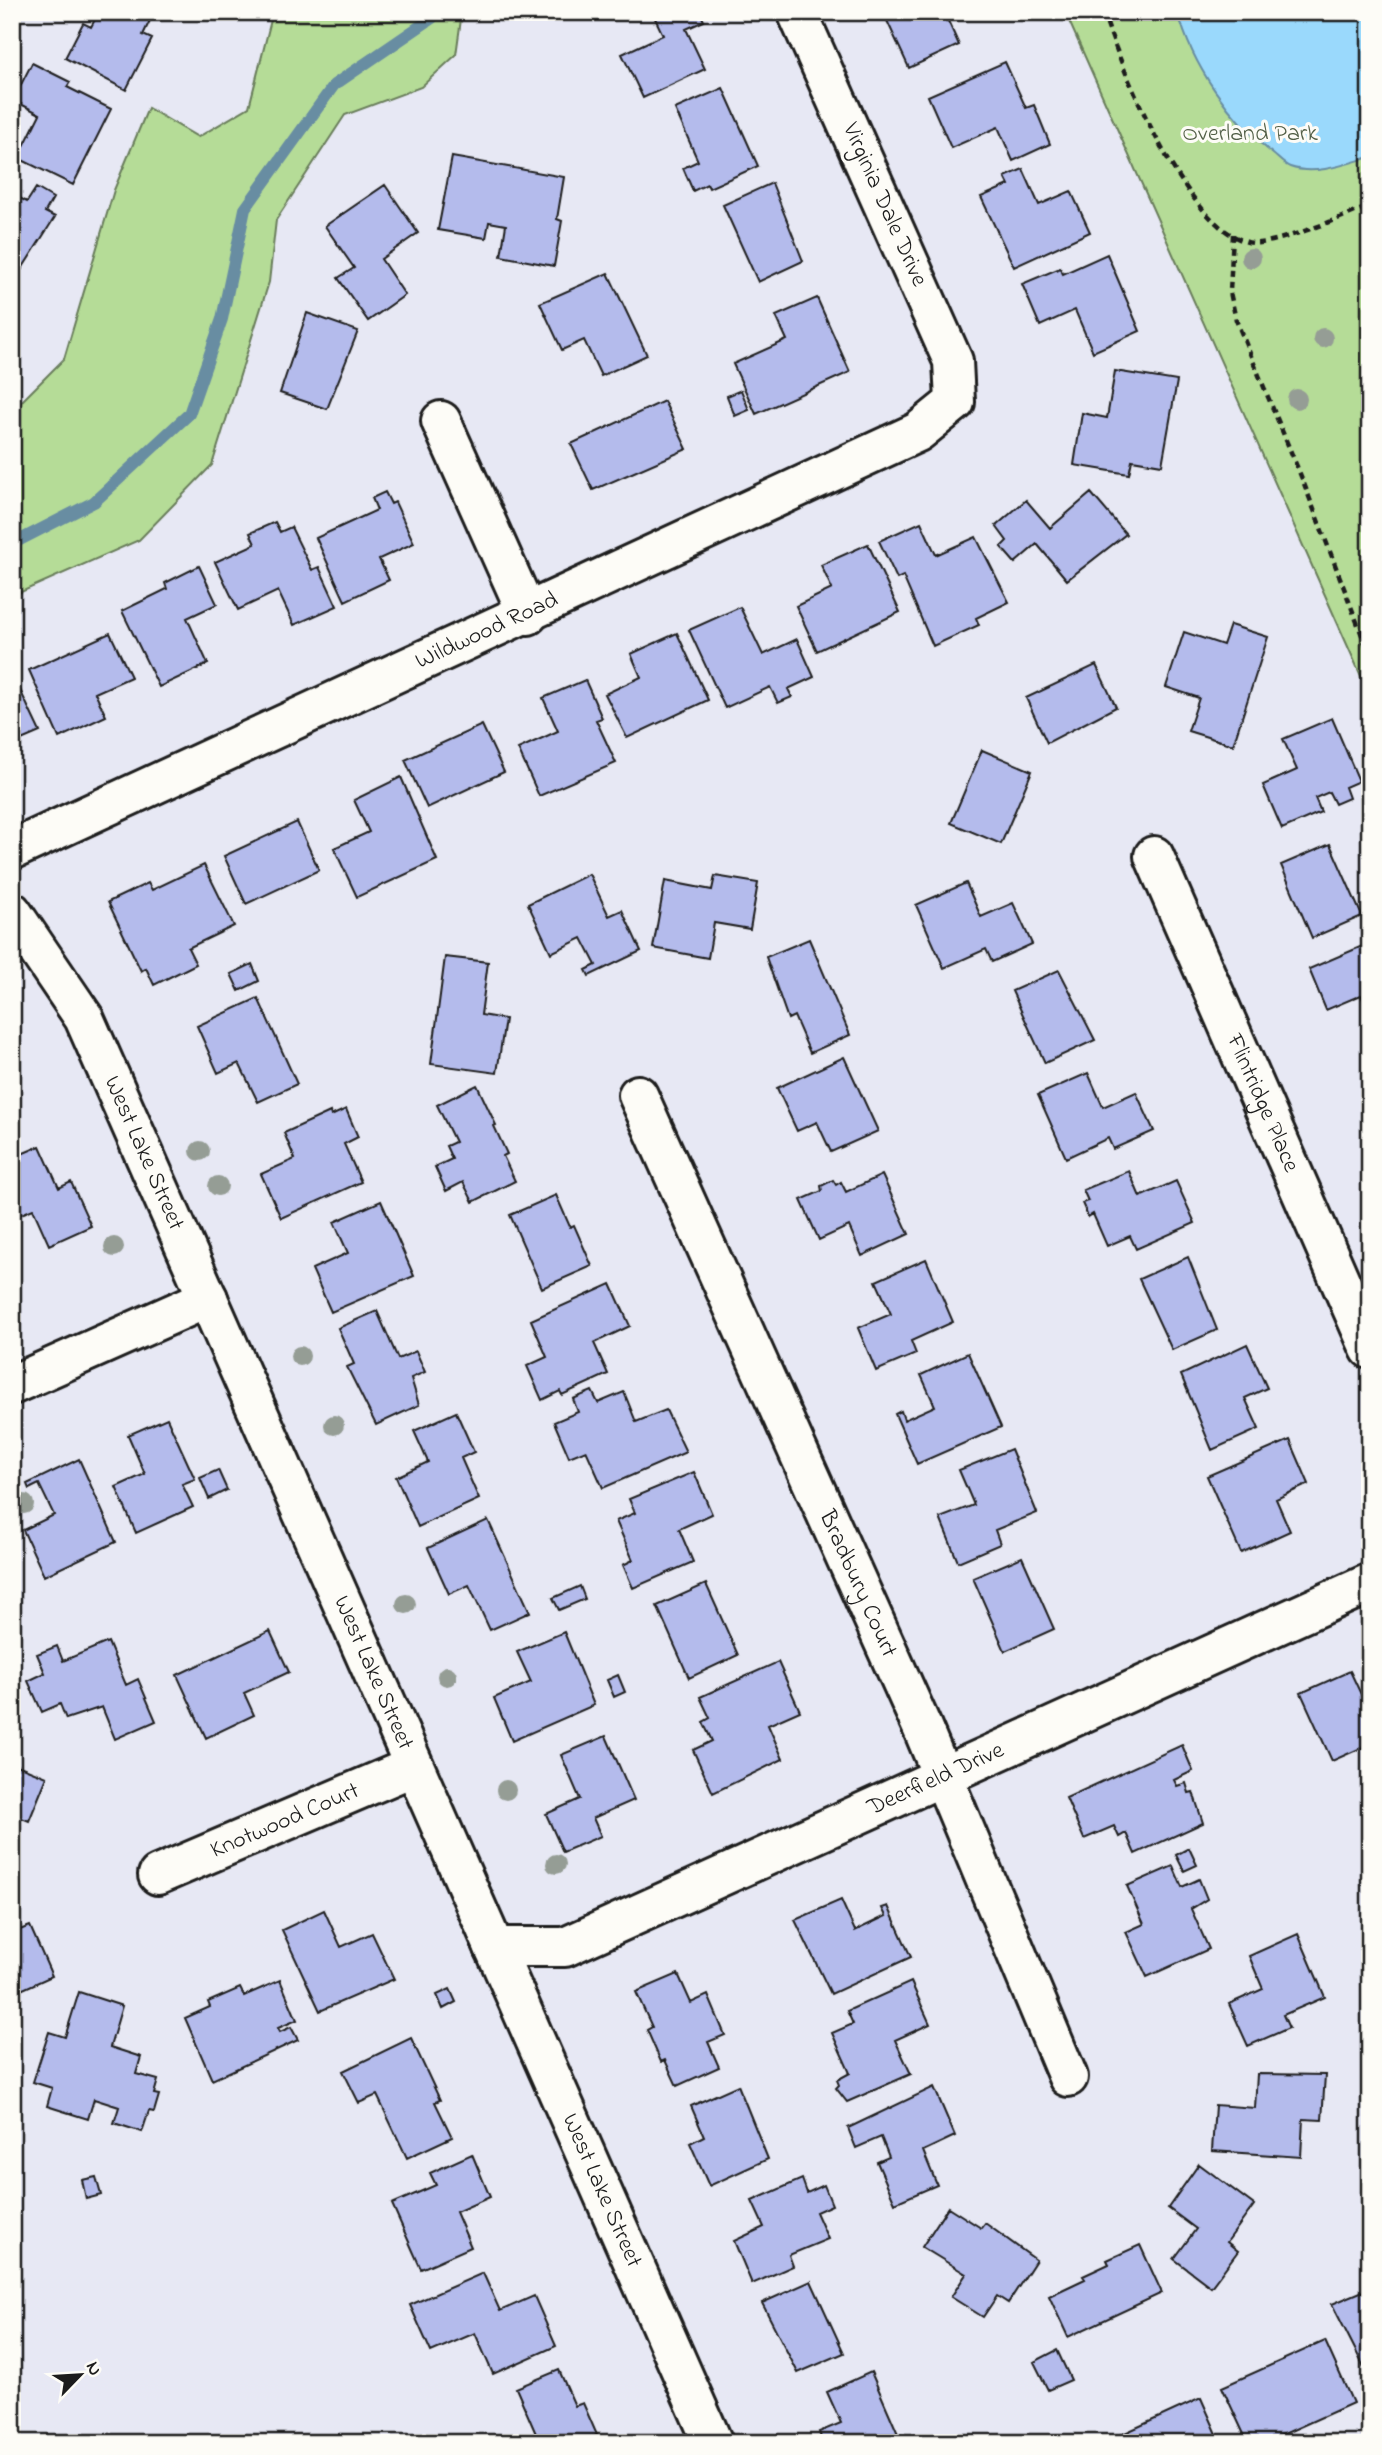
<svg xmlns="http://www.w3.org/2000/svg" width="1382" height="2455" font-family="'Indie Flower',sans-serif">
	<style>
		.green { fill: #b5dc97; stroke: #687c5a; stroke-width: 2 }
		.water { fill: #9ad9fc; stroke: #688da2; stroke-width: 2 }
		.lines { fill: none; stroke-linecap: round; stroke-linejoin: round }
		.stream { stroke: #688da2; stroke-width: 12 }
		.building { fill: #b4bbec; stroke: #1c1c1c; stroke-width: 2 }
		.minor-casing { stroke: #1c1c1c; stroke-width: 44 }
		.path { stroke: #1c1c1c; stroke-width: 4.5; stroke-dasharray: 7 5; stroke-linecap: butt }
		.minor { stroke: #fdfcf7; stroke-width: 38 }
		.tree { fill: #959d95 }
		.labels { text-anchor: middle; dominant-baseline: central; stroke-width: 6; stroke-linejoin: round; paint-order: stroke }
		.park-label { font-size: 24px; fill: #525f47; stroke: #fdfcf7 }
		.street-label { font-size: 24px; fill: #1c1c1c; stroke: #fdfcf7 }
	</style>
	<rect width="100%" height="100%" fill="#e7e8f4"/>
	<filter id="ink" filterUnits="userSpaceOnUse"><feTurbulence type="fractalNoise" baseFrequency=".0143" numOctaves="2"/><feDisplacementMap in="SourceGraphic" scale="14" xChannelSelector="R" yChannelSelector="G"/><feConvolveMatrix kernelMatrix="1 2 1 2 8 2 1 2 1" color-interpolation-filters="sRGB"/></filter>
	<g filter="url(#ink)">
		<path class="green" d="M273,12H462L456,55L421,87L345,115L276,220L269,282L212,465L139,540L12,596V411L64,359L114,190L148,108L198,137L249,107Z
			M1065,12H1370V696Z"/>
		<path class="water" d="M1178,12H1370V157C1346,164 1315,176 1290,167C1284,165 1278,158 1273,154C1230,119 1192,66 1178,12Z"/>
		<g class="lines">
			<path class="stream" d="M12,544L94,502L189,414L222,319L245,209L334,85L432,18L434,12"/>
		</g>
		<path class="building" d="M99,12H154L143,35L152,39L126,90L65,58L83,23L91,27Z
			M652,12H700L704,21L686,29L705,69L643,98L622,54L663,35Z
			M883,12H944L959,45L909,68Z
			M1005,62L1026,108L1034,105L1050,144L1013,161L998,127L951,148L928,96Z
			M32,63L70,82L67,87L111,109L73,185L18,158L40,114L13,100Z
			M723,88L758,166L709,188L707,184L693,191L683,168L698,161L675,109Z
			M452,157L564,177L557,219L562,221L554,266L501,256L506,225L489,222L486,238L438,230Z
			M1023,169L1039,205L1071,191L1090,232L1014,267L981,197L1009,185L1005,177Z
			M772,183L803,261L758,282L723,205Z
			M385,185L418,233L381,259L405,295L368,321L338,278L354,268L325,226Z
			M36,188L53,198L45,212L55,217L18,275L12,272V194L27,202Z
			M1107,254L1140,331L1093,352L1075,310L1040,326L1022,284L1060,268L1063,274Z
			M608,273L647,355L601,376L584,340L562,350L540,303Z
			M817,298L850,372L756,414L733,364L787,340L776,316Z
			M307,313L358,331L327,409L280,393Z
			M1115,371L1177,381L1162,465L1132,460L1129,474L1074,465L1082,413L1107,418Z
			M741,390L749,410L735,416L727,396Z
			M664,401L687,449L593,490L571,444Z
			M385,492L391,504L395,502L414,543L379,559L389,580L345,601L316,538L377,510L372,498Z
			M1091,493L1126,534L1067,580L1037,544L1015,563L1001,547L1007,541L996,526L1026,500L1050,528Z
			M275,522L280,532L291,527L312,570L319,567L337,606L294,625L278,591L238,610L215,562L255,544L250,533Z
			M921,522L936,555L976,537L1009,602L976,618L979,625L933,646L903,576L897,579L879,541Z
			M868,544L900,612L817,651L796,606L832,589L821,565Z
			M199,566L217,604L187,618L208,664L159,687L122,611L167,589L165,583Z
			M740,607L763,655L797,639L814,677L788,689L792,697L778,703L770,687L725,708L689,630Z
			M1230,625L1268,637L1233,745L1188,731L1199,698L1166,687L1184,632L1223,645Z
			M110,633L131,677L95,693L106,716L59,738L29,670Z
			M677,633L708,700L627,738L605,694L641,677L631,654Z
			M1096,665L1116,707L1047,743L1026,698Z
			M12,673L40,732L12,744Z
			M585,680L602,718L596,720L616,763L539,796L518,749L558,731L543,698Z
			M1332,718L1359,781L1345,787L1349,798L1335,804L1329,792L1315,798L1321,812L1282,829L1263,785L1297,770L1283,739Z
			M482,725L504,772L427,808L405,760Z
			M982,750L1032,771L1001,844L951,823Z
			M401,777L437,860L357,897L334,848L369,832L354,800Z
			M297,822L319,870L246,904L224,856Z
			M1330,844L1362,916L1312,938L1281,865Z
			M204,865L234,926L188,948L196,964L154,985L146,968L141,971L108,902L148,883L152,890Z
			M589,874L609,916L622,910L641,951L589,976L586,970L596,965L582,938L551,953L528,904Z
			M715,876L758,883L750,929L714,923L708,958L653,948L665,881L712,890Z
			M966,883L981,917L1013,903L1032,944L992,962L986,949L944,968L916,905Z
			M809,939L850,1035L810,1053L794,1016L788,1019L766,957Z
			M1367,944L1370,1015L1361,995L1326,1010L1309,969Z
			M445,957L488,962L481,1015L505,1019L497,1073L431,1064Z
			M252,964L259,981L239,991L231,974Z
			M1059,970L1095,1040L1045,1063L1012,991Z
			M258,998L297,1084L258,1102L239,1063L218,1073L197,1026Z
			M844,1057L878,1131L831,1152L817,1122L797,1131L777,1088Z
			M1088,1073L1103,1107L1136,1092L1154,1131L1113,1149L1108,1138L1066,1158L1038,1095Z
			M477,1085L496,1125L494,1126L507,1154L503,1156L515,1181L473,1202L463,1182L446,1191L435,1167L452,1159L446,1146L455,1142L437,1105Z
			M346,1109L358,1137L344,1144L361,1182L281,1218L261,1174L295,1159L284,1133L330,1112L331,1116Z
			M40,1146L59,1188L71,1182L91,1226L49,1245L33,1209L12,1218V1158Z
			M1129,1171L1140,1197L1176,1181L1195,1223L1136,1249L1130,1236L1107,1246L1093,1214L1088,1217L1082,1203L1088,1201L1083,1190Z
			M882,1175L909,1234L862,1256L849,1226L819,1240L801,1200L822,1191L821,1186L833,1180L836,1185L841,1182L846,1192Z
			M556,1195L570,1227L574,1225L592,1266L542,1288L510,1215Z
			M381,1201L414,1276L331,1312L312,1269L348,1253L334,1222Z
			M1188,1257L1217,1330L1172,1350L1139,1279Z
			M926,1259L953,1322L911,1341L916,1354L876,1371L858,1328L891,1314L876,1281Z
			M611,1284L630,1326L594,1343L608,1374L562,1395L560,1391L542,1400L527,1366L547,1357L531,1320Z
			M377,1311L398,1359L416,1351L425,1372L411,1378L419,1405L376,1425L347,1367L354,1364L338,1328Z
			M1247,1344L1267,1388L1245,1398L1259,1429L1212,1450L1181,1375Z
			M968,1353L1001,1427L917,1464L895,1414L901,1411L904,1420L935,1406L921,1375Z
			M592,1391L598,1403L624,1392L636,1422L666,1410L686,1452L603,1488L586,1450L569,1457L554,1422L578,1412L573,1399Z
			M456,1412L474,1452L461,1458L479,1499L418,1527L396,1477L428,1462L414,1431Z
			M167,1418L195,1479L182,1484L193,1507L136,1533L116,1487L145,1474L128,1435Z
			M1290,1440L1309,1484L1276,1499L1290,1531L1241,1553L1207,1476Z
			M1011,1449L1037,1513L995,1530L1000,1544L958,1562L940,1518L974,1505L959,1470Z
			M79,1459L116,1542L44,1576L23,1530L54,1515L39,1484L29,1489L27,1484Z
			M218,1470L227,1490L209,1499L200,1478Z
			M694,1472L712,1514L679,1529L693,1562L633,1588L623,1565L633,1560L616,1521L635,1513L629,1499Z
			M488,1520L530,1612L490,1630L469,1585L449,1594L428,1548Z
			M1022,1557L1054,1629L1005,1651L973,1578Z
			M706,1584L738,1655L689,1678L657,1606Z
			M580,1586L585,1599L559,1610L553,1598Z
			M270,1631L289,1672L244,1693L254,1715L206,1738L177,1675Z
			M564,1632L594,1705L512,1741L494,1698L531,1682L517,1652Z
			M108,1642L126,1685L138,1679L156,1721L115,1739L102,1707L66,1719L60,1704L42,1712L28,1681L45,1673L37,1654L57,1646L63,1661Z
			M778,1662L800,1711L768,1725L783,1759L713,1793L693,1750L712,1741L703,1722L710,1718L700,1697Z
			M1350,1671L1367,1707L1370,1706V1744L1332,1761L1301,1693Z
			M618,1675L625,1692L614,1697L607,1680Z
			M606,1736L634,1800L593,1818L601,1836L563,1852L546,1814L580,1799L561,1755Z
			M1182,1745L1193,1771L1174,1780L1177,1786L1186,1783L1189,1793L1193,1792L1203,1823L1135,1854L1126,1833L1119,1837L1114,1826L1084,1839L1066,1798Z
			M12,1763L47,1777L29,1821L12,1814Z
			M1189,1848L1197,1865L1184,1871L1176,1855Z
			M1173,1866L1182,1887L1199,1879L1207,1899L1191,1909L1209,1949L1147,1977L1126,1932L1144,1924L1127,1886Z
			M841,1900L855,1931L886,1916L882,1908L888,1906L911,1957L831,1994L795,1920Z
			M324,1910L341,1947L372,1933L394,1979L320,2011L282,1930Z
			M30,1926L52,1976L12,1994V1933Z
			M1298,1934L1325,1997L1283,2015L1289,2028L1248,2046L1229,2004L1263,1989L1249,1956Z
			M678,1974L691,2003L708,1995L725,2035L708,2042L719,2067L677,2086L665,2060L661,2062L647,2030L652,2027L636,1992Z
			M280,1980L297,2020L278,2028L280,2032L291,2027L298,2040L212,2080L185,2018L210,2007L208,2002L240,1988L244,1996Z
			M911,1982L930,2024L895,2040L911,2074L847,2102L836,2088L839,2085L837,2080L850,2073L832,2033L853,2024L847,2011Z
			M450,1989L456,2002L443,2009L437,1995Z
			M79,1992L122,2006L110,2047L141,2057L136,2074L158,2080L154,2094L159,2095L154,2112L149,2111L142,2132L114,2123L119,2107L94,2099L88,2119L47,2106L52,2088L33,2082L49,2032L65,2037Z
			M411,2038L440,2100L435,2102L452,2137L407,2158L377,2095L359,2103L343,2071Z
			M1257,2074L1325,2075L1322,2120L1303,2119L1301,2157L1212,2151L1215,2105L1255,2108Z
			M738,2085L768,2159L709,2186L690,2143L704,2136L691,2106Z
			M934,2087L955,2136L923,2151L937,2185L895,2203L877,2162L889,2157L881,2137L856,2148L848,2128Z
			M472,2154L490,2197L456,2212L471,2247L421,2269L392,2204L436,2185L430,2173Z
			M1199,2164L1254,2205L1227,2242L1238,2251L1211,2287L1174,2259L1196,2229L1168,2208Z
			M96,2177L101,2195L86,2199L82,2180Z
			M802,2179L807,2193L824,2185L832,2205L816,2212L828,2239L789,2255L793,2266L752,2284L734,2241L764,2227L752,2201Z
			M948,2207L981,2228L985,2223L1036,2260L1008,2303L997,2296L983,2317L951,2297L966,2274L922,2247Z
			M1140,2245L1162,2293L1068,2337L1049,2296L1085,2279L1083,2276L1109,2264L1107,2260Z
			M483,2273L500,2311L534,2296L556,2346L493,2374L475,2333L431,2352L410,2305Z
			M811,2281L844,2353L798,2373L762,2303Z
			M1370,2288V2379L1332,2304Z
			M1325,2341L1353,2403L1264,2443H1248L1222,2387Z
			M1057,2350L1071,2380L1048,2390L1034,2362Z
			M559,2370L575,2406L583,2403L597,2435L593,2437L596,2443H540L516,2388Z
			M871,2372L902,2443H823L819,2432L841,2423L827,2392Z
			M1201,2398L1221,2443H1103Z"/>
		<g class="lines">
			<defs>
				<g id="minor">
					<path d="M441,421L528,615"/>
					<path id="s1" d="M12,850L918,432L955,402L953,361L797,12"/>
					<path id="s2" d="M1154,856L1370,1349"/>
					<path id="s3" d="M12,912L84,1018L713,2443"/>
					<path id="s4" d="M638,1095L922,1727L1068,2077"/>
					<path d="M12,1385L208,1298"/>
					<path id="s5" d="M158,1875L412,1767"/>
					<path id="s6" d="M494,1947H565L1370,1583"/>
				</g>
			</defs>
			<use href="#minor" class="minor-casing"/>
			<path class="path" d="M1103,12C1121,68 1188,235 1253,243C1273,246 1347,215 1370,206
				M1233,234L1230,292L1236,320L1303,481L1370,656"/>
			<use href="#minor" class="minor"/>
		</g>
		<g class="tree">
			<circle cx="1251" cy="258" r="10"/>
			<circle cx="1323" cy="338" r="10"/>
			<circle cx="1297" cy="399" r="10"/>
			<circle cx="200" cy="1151" r="10"/>
			<circle cx="218" cy="1186" r="10"/>
			<circle cx="114" cy="1247" r="10"/>
			<circle cx="300" cy="1356" r="10"/>
			<circle cx="334" cy="1425" r="10"/>
			<circle cx="24" cy="1504" r="10"/>
			<circle cx="406" cy="1604" r="10"/>
			<circle cx="447" cy="1676" r="10"/>
			<circle cx="506" cy="1790" r="10"/>
			<circle cx="556" cy="1864" r="10"/>
		</g>
	</g>
	<g class="labels">
		<g class="park-label">
			<text x="1250" y="134">Overland Park</text>
		</g>
		<g class="street-label">
			<text transform="translate(884 205) rotate(66)">Virginia Dale Drive</text>
			<text stroke="none"><textPath href="#s1" startOffset="523">Wildwood Road</textPath></text>
			<text stroke="none"><textPath href="#s2" startOffset="270">Flintridge Place</textPath></text>
			<text stroke="none"><textPath href="#s3" startOffset="276">West Lake Street</textPath></text>
			<text stroke="none"><textPath href="#s4" startOffset="536">Bradbury Court</textPath></text>
			<text stroke="none"><textPath href="#s3" startOffset="844">West Lake Street</textPath></text>
			<text stroke="none"><textPath href="#s6" startOffset="478">Deerfield Drive</textPath></text>
			<text stroke="none"><textPath href="#s5" startOffset="138">Knotwood Court</textPath></text>
			<text stroke="none"><textPath href="#s3" startOffset="1410">West Lake Street</textPath></text>
		</g>
	</g>
	<rect width="1382" height="2455" fill="none" stroke="#fdfcf7" stroke-width="42"/>
	<rect x="21" y="21" width="1340" height="2413" fill="none" stroke="#1c1c1c" stroke-width="2.5" filter="url(#ink)"/>
	<g transform="translate(80 2375) rotate(65)" stroke="#fdfcf7" stroke-width="5" paint-order="stroke">
	<path d="M0-5L12 26L0 18L-12 26Z" fill="#1c1c1c"/>
	<text y="-10" font-size="19" font-weight="bold" text-anchor="middle" fill="#1c1c1c">N</text>
	</g>
</svg>
